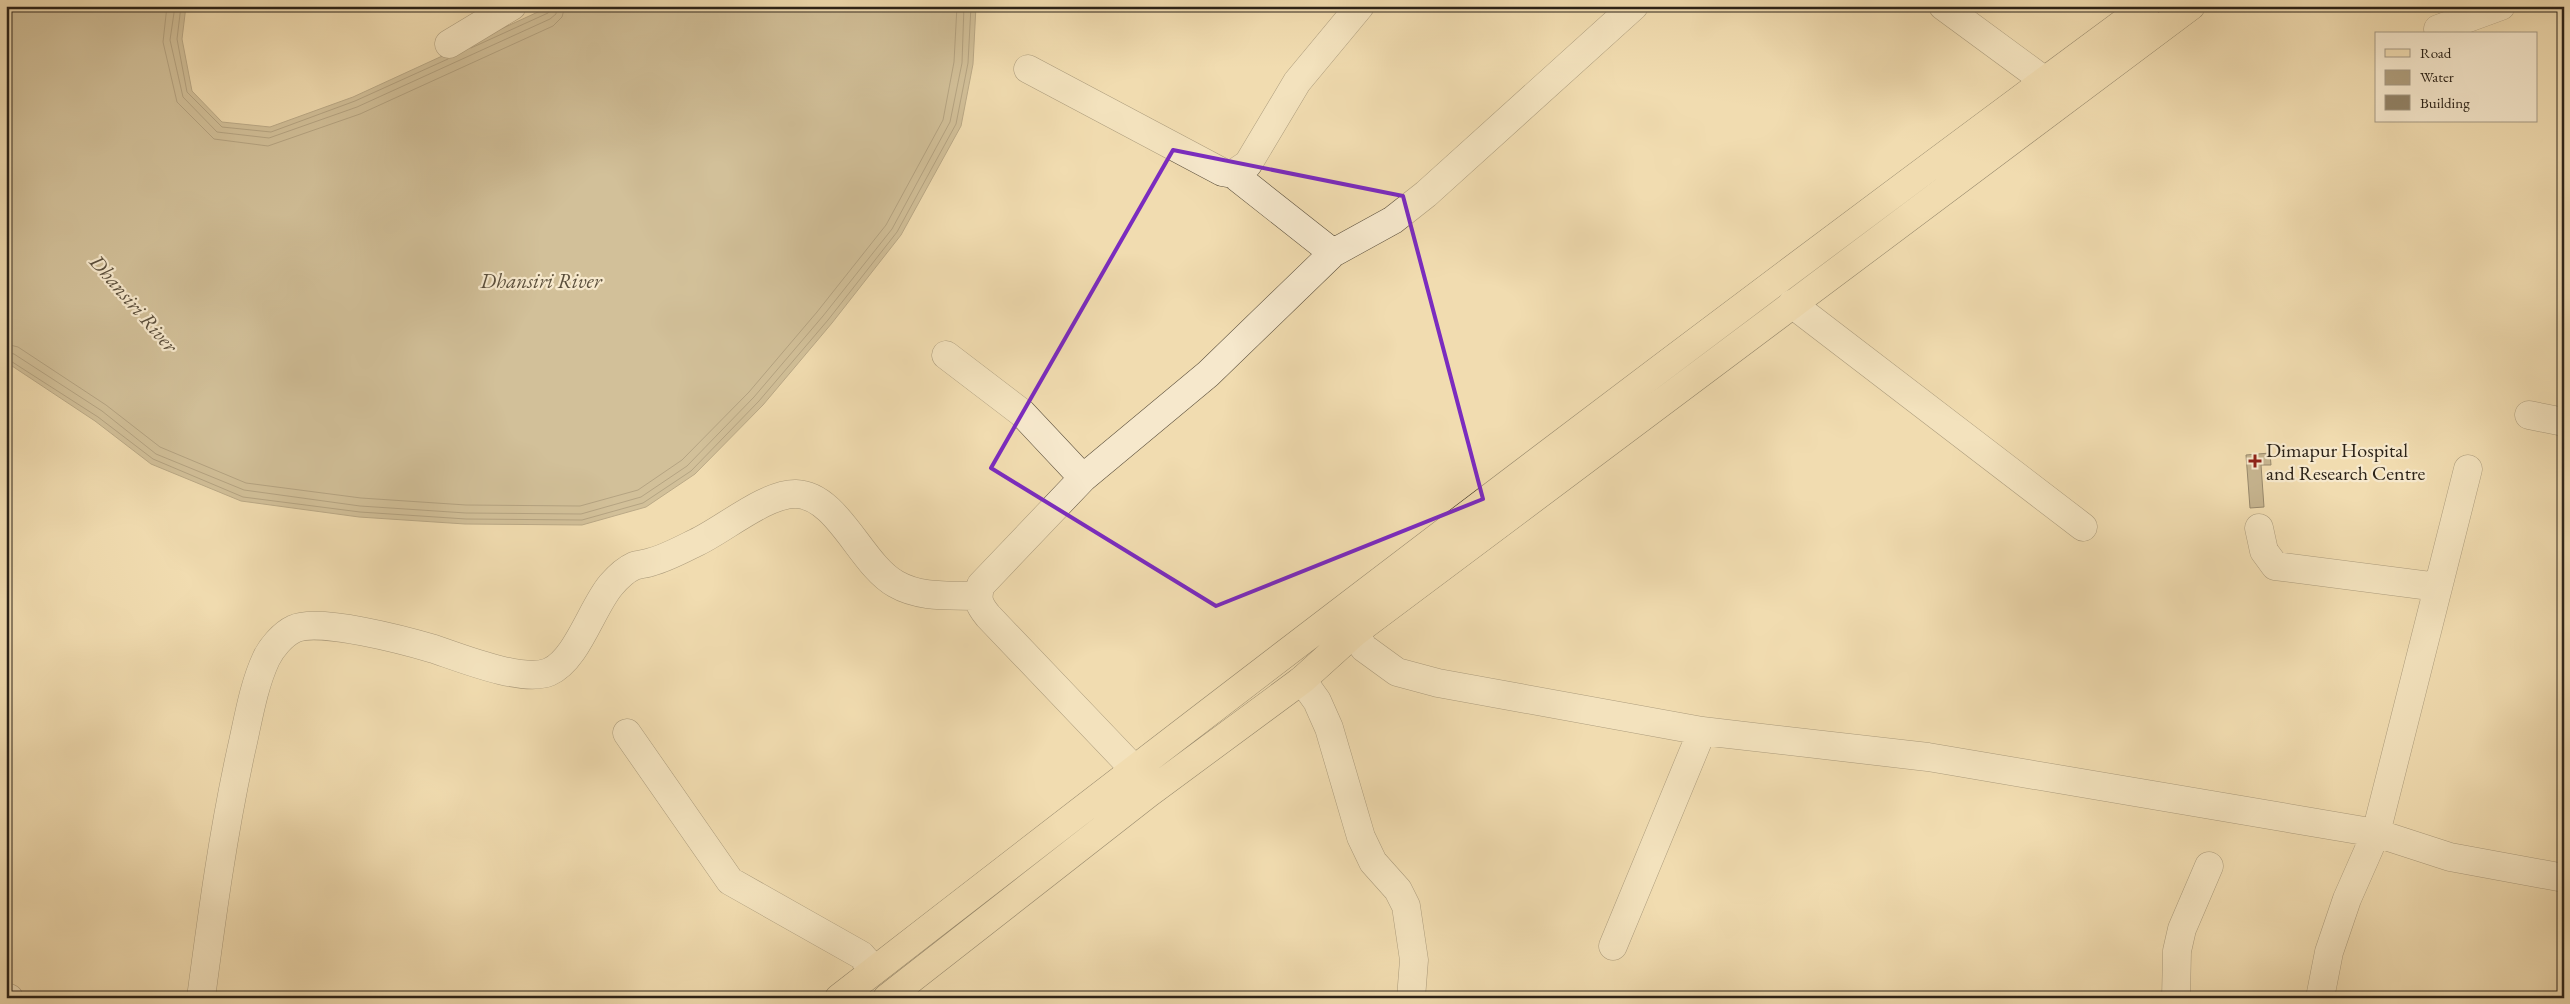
<svg xmlns="http://www.w3.org/2000/svg" width="2570" height="1004" font-family="'EB Garamond',serif">
	<style>
		.water { fill: #ae9d7c; stroke: #7a6c54 }
		.lines { fill: none; stroke-linecap: round; stroke-linejoin: round }
		.shore { stroke: #6d604a; stroke-width: 1 }
		.building { fill: #928367; stroke: #2c2318 }
		.minor-casing { stroke: #5d513e; stroke-width: 29 }
		.major-casing { stroke: #2c2318; stroke-width: 29 }
		.minor { stroke: #f6e8cc; stroke-width: 28 }
		.major { stroke: #f1dcb0; stroke-width: 28 }
		.marked { fill: none; stroke: #7b2cbf; stroke-width: 4; stroke-linejoin: round }
		.poi-dot { fill: #8f2418; stroke: #f6e8cc; stroke-width: 2 }
		.labels { text-anchor: middle; dominant-baseline: central; stroke-width: 4.5; stroke-linejoin: round; paint-order: stroke }
		.poi-label { font-size: 20px; fill: #2c2318; stroke: #f6e8cc; text-anchor: start }
		.water-label { font-size: 21px; font-style: italic; fill: #5a4e3b; stroke: #f6e8cc }
	</style>
	<rect width="100%" height="100%" fill="#f1dcb0"/>
	<filter id="stains"><feTurbulence type="fractalNoise" baseFrequency=".004" numOctaves="4"/><feColorMatrix values="0 0 0 0 .2 0 0 0 0 .09 0 0 0 0 .02 0 0 0 .5 -.17"/></filter>
	<radialGradient id="worn" r=".72"><stop offset=".6" stop-color="#630" stop-opacity="0"/><stop offset="1" stop-color="#630" stop-opacity=".3"/></radialGradient>
	<path class="water" d="M6,6H186L182,39L192,91L222,122L270,127L353,97L551,6H976L973,64L961,126L901,235L832,323L763,405L695,474L646,507L582,525L465,524L359,517L241,501L151,464L95,421L6,362Z"/>
	<g class="lines">
		<path class="shore" d="M167,6L163,42L177,102L214,139L268,146L360,114L553,26L562,17L565,6
			M175,6L170,40L183,97L217,132L269,138L357,107L550,19L556,14L557,6
			M181,6L177,39L187,92L222,127L271,132L355,101L448,59
			M471,48L548,13L551,6
			M6,344L18,347L106,405L160,447L246,483L361,498L466,505L580,506L638,490L682,460L749,392L817,312L886,225L943,120L954,62L957,6
			M6,352L14,354L102,411L156,454L244,490L360,506L466,513L581,514L641,497L687,466L754,397L823,316L892,229L950,122L962,63L964,6
			M6,358L98,417L153,459L243,497L360,512L466,519L582,520L643,503L691,471L759,401L828,320L897,232L956,124L968,63L971,6"/>
	</g>
	<path class="building" d="M2270,453L2271,465H2261L2264,507L2250,508L2246,455Z"/>
	<g class="lines">
		<defs>
			<path id="minor" d="M1943,6L2045,81
				M2438,29L2501,6
				M449,44L512,6
				M1028,69L1222,172L1233,174L1248,164L1297,82L1360,6
				M1233,174L1333,253
				M1792,304L2083,527
				M946,355L1022,413L1083,478
				M2529,415L2564,422
				M2259,528L2264,551L2275,566L2438,587
				M1354,633L1364,648L1397,672L1438,683L1702,731L1928,757L2376,833L2450,857L2564,878
				M1302,680L1317,701L1329,728L1361,837L1373,862L1398,890L1406,906L1414,960L1411,998
				M627,733L730,881L861,955L874,970
				M1134,769L988,616C979,605 976,599 981,585L1083,478L1208,374L1333,253L1393,220L1426,194L1634,6
				M1613,946L1702,731
				M6,997L9,998
				M201,998C212,915 223,833 241,751C248,721 253,687 266,659C271,648 283,634 294,629C318,617 407,641 434,649C461,658 523,683 549,672C577,660 592,607 611,585C617,578 625,570 634,566C639,564 646,564 651,562C666,558 681,550 695,543C722,531 766,493 796,494C838,495 861,565 896,584C920,598 950,595 977,596
				M2176,998L2177,951L2182,929L2209,866
				M2320,998L2329,952L2347,899L2376,833L2468,469"/>
			<path id="major" d="M839,998C1271,662 1706,331 2146,6
				M887,998L1149,793L1302,680L1354,633L2191,6"/>
		</defs>
		<use href="#minor" class="minor-casing"/>
		<use href="#major" class="major-casing"/>
		<use href="#minor" class="minor"/>
		<use href="#major" class="major"/>
	</g>
	<path d="M0 0H2570V1004H0ZM1173,150L1403,196L1483,499L1216,606L991,468Z" fill="#f1dcb0" fill-opacity=".55" fill-rule="evenodd"/>
	<path class="marked" d="M1173,150L1403,196L1483,499L1216,606L991,468Z"/>
	<path class="poi-dot" d="M2252.5 453.5h5v5h5v5h-5v5h-5v-5h-5v-5h5z"/>
	<g class="labels">
		<g class="poi-label">
			<text x="2266" y="450">Dimapur Hospital<tspan x="2266" dy="23">and Research Centre</tspan></text>
		</g>
		<g class="water-label">
			<text x="541" y="280">Dhansiri River</text>
			<text transform="translate(134 303) rotate(49)">Dhansiri River</text>
		</g>
	</g>
	<rect width="2570" height="1004" fill="none" stroke="#f1dcb0" stroke-width="25"/>
	<rect x="8" y="8" width="2555" height="989" fill="none" stroke="#2c2318" stroke-width="2.5"/>
	<rect x="12" y="12" width="2545" height="979" fill="none" stroke="#2c2318"/>
	<rect x="2375" y="32" width="162" height="90" fill="#f6e8cc" stroke="#a59984"/>
	<rect x="2385" y="49" width="25" height="8" fill="#f1dcb0" stroke="#a59984"/>
	<text x="2420" y="58" font-size="15" fill="#2c2318">Road</text>
	<rect x="2385" y="70" width="25" height="15" fill="#ae9d7c" stroke="#a59984"/>
	<text x="2420" y="82" font-size="15" fill="#2c2318">Water</text>
	<rect x="2385" y="95" width="25" height="15" fill="#928367" stroke="#a59984"/>
	<text x="2420" y="108" font-size="15" fill="#2c2318">Building</text>
	<rect width="100%" height="100%" filter="url(#stains)"/>
	<rect width="100%" height="100%" fill="url(#worn)"/>
</svg>
